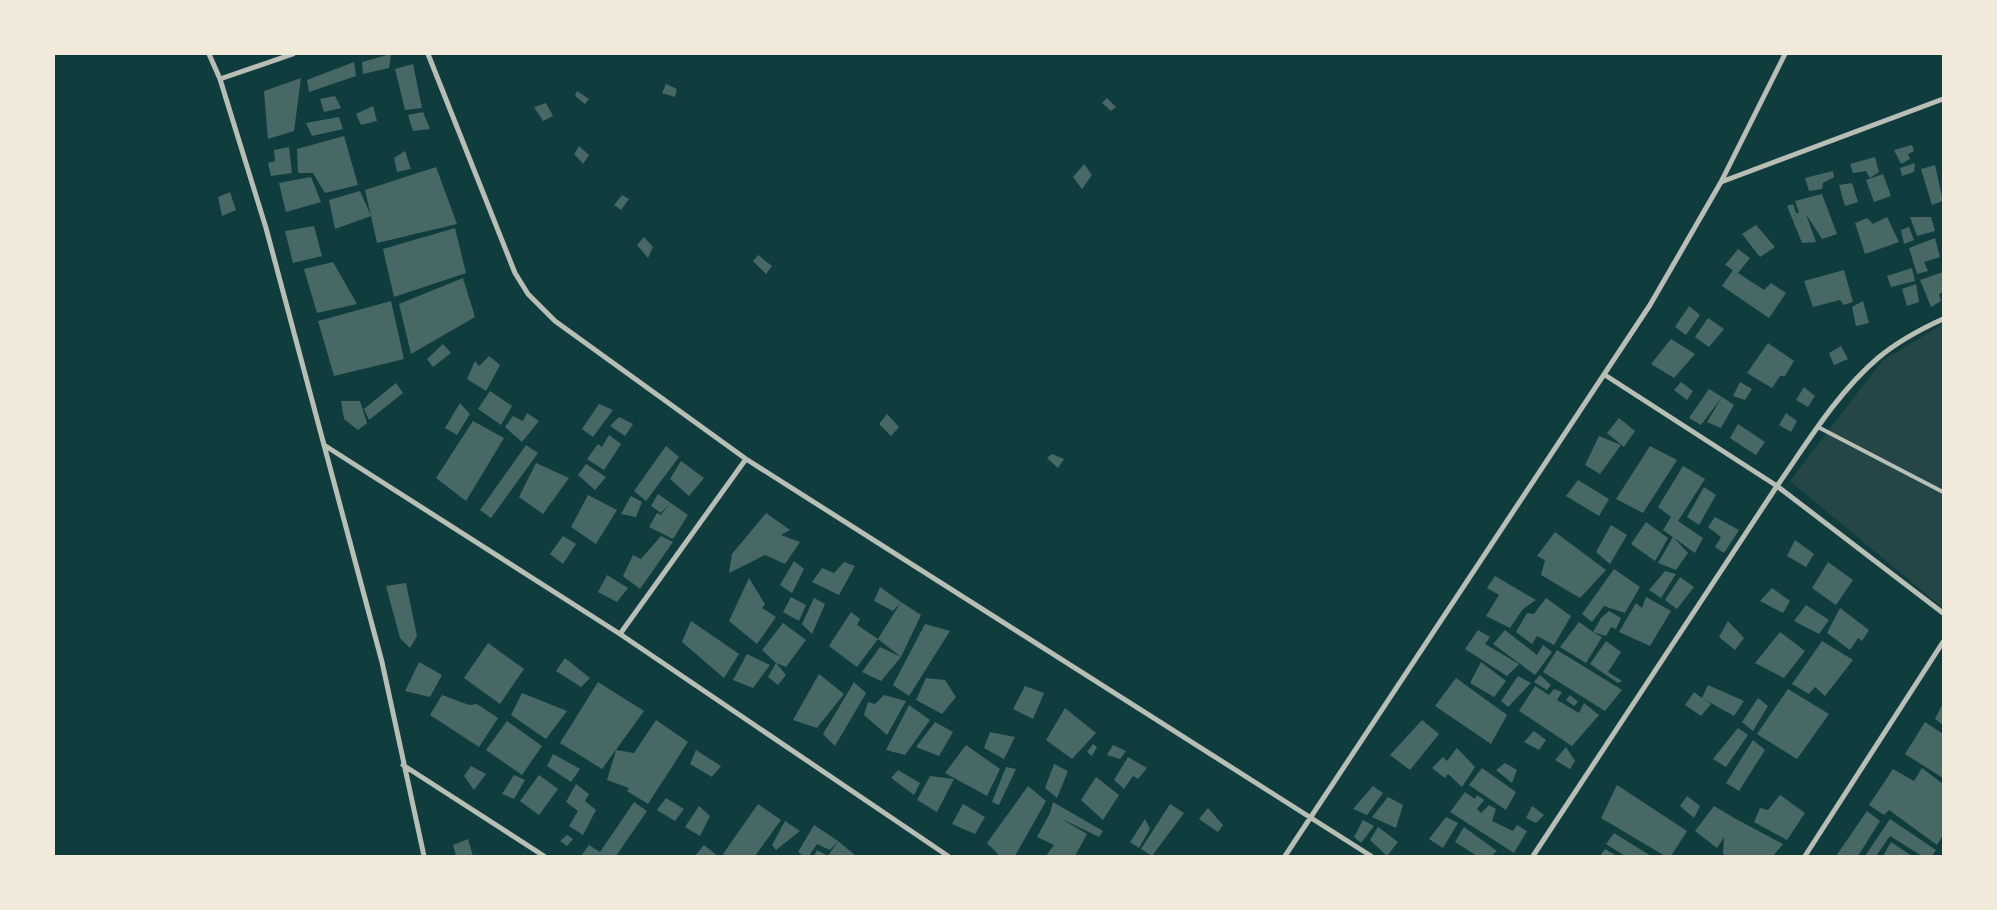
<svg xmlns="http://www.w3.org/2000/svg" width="1997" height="910" font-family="'DejaVu Sans',sans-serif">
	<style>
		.green { fill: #244646 }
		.building { fill: #486865 }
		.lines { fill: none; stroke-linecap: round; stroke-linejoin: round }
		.service { stroke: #b8beb3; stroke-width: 4 }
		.minor { stroke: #b8beb3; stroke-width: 5 }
	</style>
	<rect width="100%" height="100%" fill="#0f3d3e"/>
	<path class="green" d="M1943,324V608L1790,481L1882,361Z"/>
	<path class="building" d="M391,54L389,68L363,74L362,62Z
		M354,62L356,76L309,92L307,80Z
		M413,64L422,108L405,110L395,69Z
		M301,78L294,131L268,139L264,91Z
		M666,84L677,89L675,97L662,93Z
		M577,91L589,99L585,104L575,96Z
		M335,96L341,108L324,112L320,99Z
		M1107,98L1116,107L1111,111L1102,103Z
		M546,103L553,116L543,121L534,107Z
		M373,106L377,121L361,125L356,114Z
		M423,112L430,129L413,131L408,115Z
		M339,117L343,129L312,136L306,123Z
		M344,136L358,185L325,193L313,173H298L297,149Z
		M1912,145L1914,151L1908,154L1910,159L1901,164L1894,150Z
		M579,146L589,155L583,164L574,154Z
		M289,147L292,173L271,176L268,163L275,161L274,150Z
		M405,151L411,169L397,172L394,158Z
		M1875,157L1879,172L1870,178L1866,171L1853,173L1850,164Z
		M1915,163L1914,172L1902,176L1900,168Z
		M1084,164L1092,175L1082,189L1073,177Z
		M1935,165L1943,201L1932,205L1921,169Z
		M436,167L457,224L377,243L371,216L335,229L329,200L360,191L371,216L365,190Z
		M1833,171L1834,177L1823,183L1822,189L1809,191L1805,178Z
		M1883,174L1891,196L1874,202L1866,180Z
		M311,177L321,202L286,212L279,183Z
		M1852,183L1858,202L1845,206L1839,185Z
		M230,192L236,210L222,216L218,197Z
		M1822,194L1837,234L1822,239L1806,214L1816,242L1802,243L1787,206L1793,204L1796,213H1799L1795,201Z
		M622,195L629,199L621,210L614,205Z
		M1887,217L1899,242L1865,254L1855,223L1867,218L1873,224Z
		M1910,217H1931L1935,231L1917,236Z
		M1756,225L1775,247L1760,257L1742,234Z
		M314,226L322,256L293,263L285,231Z
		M1909,227L1914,240L1904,244L1901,230Z
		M455,228L466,273L394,297L383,249Z
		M644,237L653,247L648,258L637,245Z
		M1935,238L1940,257L1924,262L1928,271L1917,274L1909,248Z
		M1738,249L1750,258L1738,273L1764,290L1771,283L1786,293L1769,318L1722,286L1733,270L1725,265Z
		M758,255L772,266L766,274L753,261Z
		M333,262L357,304L317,313L304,269Z
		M1912,268L1915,281L1891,287L1887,276Z
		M1844,270L1853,302L1844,305L1840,300L1813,307L1804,281Z
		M1943,272V292L1939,294L1941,301L1931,307L1920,280Z
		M463,278L475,317L411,354L399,304Z
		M1916,284L1919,302L1907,306L1902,289Z
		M391,301L404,359L334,376L318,321Z
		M1863,301L1869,323L1856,326L1852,307Z
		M1689,306L1700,315L1686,335L1675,327Z
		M1708,318L1724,329L1709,347L1695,337Z
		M1671,339L1695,354L1674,378L1651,364Z
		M1768,343L1794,361L1785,376H1780L1772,388L1747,373Z
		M443,344L451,353L433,367L427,359Z
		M1841,346L1848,359L1834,365L1829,353Z
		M489,356L500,365L486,391L467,379L475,361L479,366Z
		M1681,382L1693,391L1687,400L1674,390Z
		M1740,382L1752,389L1745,400L1733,396Z
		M396,383L403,393L369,420L364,409Z
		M1804,387L1815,396L1808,407L1796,400Z
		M1709,389L1722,397L1701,425L1689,418Z
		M490,391L512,406L501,425L478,409Z
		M1722,397L1734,405L1721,428L1707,422Z
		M341,401H360L367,423L358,430L344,419Z
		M460,403L470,414L457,435L445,428Z
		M599,404L613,410L593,437L582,429Z
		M527,413L539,421L522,442L505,427L513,416L523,421Z
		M1786,413L1797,421L1791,432L1779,425Z
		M887,414L899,427L891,436L879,424Z
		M619,417L633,424L625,436L610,426Z
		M1619,418L1635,431L1624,447L1607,433Z
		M473,421L504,438L466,501L436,478Z
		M1738,424L1765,442L1756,455L1730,438Z
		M609,435L621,444L604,470L587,459L598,444L602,447Z
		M1599,436L1621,445L1600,474L1585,465Z
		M526,445L538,453L491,518L480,510Z
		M666,446L679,457L646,501L634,491Z
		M1650,446L1677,460L1643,513L1616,499Z
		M1052,454L1064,459L1058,468L1047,458Z
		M681,461L704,478L689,496L670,479Z
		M536,463L569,478L543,514L519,497Z
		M586,464L606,477L595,490L578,475Z
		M1683,466L1705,479L1678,521L1703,538L1695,553L1663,530L1671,517L1658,507Z
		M1578,480L1609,499L1599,516L1566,496Z
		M1704,487L1716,495L1699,525L1687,517Z
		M658,494L688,515L673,539L649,527L657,513L661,515L670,503L661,513L651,506Z
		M588,495L617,510L596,544L571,527Z
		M631,496L642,502L636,517L621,514Z
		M766,513L790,530L781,535L800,542L785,564L765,555L729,573L732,554Z
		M1715,517L1739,530L1724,553L1715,547L1721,537L1708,527Z
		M1646,522L1668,538L1655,561L1631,544Z
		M1611,525L1627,535L1610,564L1596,552Z
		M1555,532L1606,570L1580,598L1541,575L1545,560L1537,556Z
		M563,536L576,544L563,564L550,554Z
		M661,536L673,542L640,589L623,576L633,555L641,559Z
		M1673,537L1688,553L1676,570L1658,563Z
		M1795,540L1814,554L1806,567L1787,556Z
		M794,561L804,569L792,593L780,585Z
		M844,562L855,566L839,595L812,582L822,568L834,573Z
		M1828,562L1853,580L1836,605L1812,588Z
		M1614,569L1640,587L1625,613L1604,606L1592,622L1582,614Z
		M1665,571L1676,574L1661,598L1649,590Z
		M607,575L628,588L617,602L598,592Z
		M1495,576L1536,600L1523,609L1510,628L1486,616L1499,595L1487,588Z
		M1680,577L1694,587L1677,609L1665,600Z
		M749,578L765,604L762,608L776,617L757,644L729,621Z
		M406,583L417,636L410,648L400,638L386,586Z
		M880,587L901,602L893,611L874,601Z
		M1772,588L1790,601L1783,613L1760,601Z
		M791,597L806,605L799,621L783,612Z
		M1646,597L1671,611L1650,646L1619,632L1636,603L1642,608Z
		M814,598L825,604L812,634L802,624Z
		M1546,598L1571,616L1554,645L1537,636L1532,644L1516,632L1527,613L1534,614Z
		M901,602L921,615L901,657L878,639L857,667L829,646L851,612L860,619L857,625L878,639Z
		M1806,605L1829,620L1819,634L1794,621Z
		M1840,608L1869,630L1862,641L1858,638L1850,650L1827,633Z
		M1609,611L1621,618L1616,629L1611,627L1606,636L1593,632L1602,637L1586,663L1560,647L1579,622L1593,632L1601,618Z
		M691,621L739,654L724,678L682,642Z
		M1728,621L1744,638L1735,650L1719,637Z
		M783,623L806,640L786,667L776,663L762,650Z
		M925,624L950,631L909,696L893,685Z
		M1478,630L1490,637L1485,644L1519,664L1507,676L1465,649Z
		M1505,630L1537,655L1543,645L1552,652L1535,675L1493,644Z
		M1780,632L1805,651L1784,678L1755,663Z
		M1606,641L1621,652L1608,672L1622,681L1618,683L1590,664Z
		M1822,641L1853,660L1825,696L1815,687L1809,694L1792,684Z
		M488,643L524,669L500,704L464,678Z
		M880,647L901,657L881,681L862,672Z
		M1557,650L1622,690L1605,711L1543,672Z
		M747,654L770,665L753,688L733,680Z
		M565,658L590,678L581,687L556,671Z
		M419,662L442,675L430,697L405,691Z
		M1481,662L1506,681L1494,697L1470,683Z
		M776,663L786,675L778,685L768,677Z
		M819,674L844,694L817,728L793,720Z
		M1540,675L1551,685L1547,690L1534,682Z
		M1518,676L1531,683L1508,707L1501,701Z
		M926,678L945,680L956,697L942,714L916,700Z
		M1456,678L1507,715L1491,744L1435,706Z
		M598,682L644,711L602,769L560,743Z
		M854,682L866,693L835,746L823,734Z
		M1708,685L1744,701L1734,716L1702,698L1711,704L1701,716L1685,705L1694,692L1702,698Z
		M1025,686L1044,693L1033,719L1013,709Z
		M1535,686L1549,695L1554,689L1562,692L1557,700L1579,713L1584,703L1599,715L1572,746L1519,711Z
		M1788,689L1829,714L1797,759L1757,734Z
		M522,693L567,711L546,739L511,715Z
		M442,695L469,705L477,704L498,718L479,747L430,715Z
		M884,695L906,701L887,735L864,715L868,702L875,704Z
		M1570,695L1578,702L1574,706L1566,700Z
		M1758,698L1768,706L1753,731L1742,722Z
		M1943,703V725L1935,719Z
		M909,705L930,720L905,755L886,750Z
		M1065,708L1096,733L1072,759L1046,740Z
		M656,720L688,742L648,804L627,791L629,788L607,780L616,750L634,753Z
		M1422,720L1439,734L1410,770L1390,755Z
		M507,721L542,746L522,775L486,750Z
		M935,722L953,732L939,756L916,747Z
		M1925,722L1943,734V778L1905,754Z
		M1738,728L1748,735L1726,767L1713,759Z
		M1534,731L1546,740L1539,750L1524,742Z
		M990,732L1015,737L1004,759L984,748Z
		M1753,740L1765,750L1739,791L1726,783Z
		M1093,744L1097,747L1092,756L1087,752Z
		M966,745L1000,769L987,796L945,773Z
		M1113,745L1126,751L1120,759L1107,755Z
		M1566,747L1575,761L1570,769L1555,760Z
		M1457,748L1475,767L1462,787L1448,774L1445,778L1432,768L1443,757L1447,761Z
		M696,750L721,766L712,777L690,764Z
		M553,754L580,769L571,782L547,766Z
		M1128,757L1147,768L1138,779L1133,776L1124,789L1114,780Z
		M1505,763L1517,770L1512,783L1496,770Z
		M1054,764L1068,771L1057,798L1045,788Z
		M471,766L486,774L474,790L464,776Z
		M1006,767L1016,769L999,805L992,802Z
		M1482,768L1516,792L1506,810L1469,785Z
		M1922,768L1943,784V835L1937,845L1889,810L1884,815L1869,805L1893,769L1914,781Z
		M898,770L920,783L914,795L891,778Z
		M514,775L525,780L514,799L502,794Z
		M539,775L558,789L539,815L520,801Z
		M930,776L954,779L937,812L917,800Z
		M1096,777L1119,795L1103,820L1081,800Z
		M576,784L589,794L585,801L596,810L583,835L569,826L578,811L566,802Z
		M1617,785L1687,831L1671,856H1665L1601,818Z
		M1028,786L1046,801L1015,856H1000L987,843Z
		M1373,786L1383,793L1367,815L1353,809Z
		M1465,792L1475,799L1477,795L1484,800L1477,809L1481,813L1489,805L1496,809L1492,821L1513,831L1517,825L1527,831L1514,853L1450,812Z
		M1780,795L1805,813L1787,840L1754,822L1760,808L1768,810Z
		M1687,796L1700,806L1694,818L1680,806Z
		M1388,797L1403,805L1396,828L1372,817Z
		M666,798L684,809L675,821L657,810Z
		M634,802L647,811L616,856H581L589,845L600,852Z
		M1053,802L1103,831L1099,837L1060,818L1087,834L1075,856H1046L1054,845L1037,837L1050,813Z
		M758,804L781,820L755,856H726L723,854Z
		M963,804L985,817L975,834L952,824Z
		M1170,804L1184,813L1152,856L1141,849Z
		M699,806L710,816L700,836L685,827Z
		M1532,806L1544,815L1536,823L1526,818Z
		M1714,806L1736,819L1783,844L1773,856H1728L1723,854L1724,837L1717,848L1695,831Z
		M1208,808L1223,825L1218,832L1199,819Z
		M1867,811L1880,821L1858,856H1836Z
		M1446,817L1458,823L1443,848L1429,839Z
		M1145,819L1150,829L1139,848L1130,842Z
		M1890,819L1936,850L1932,856H1922L1890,836L1876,856H1865Z
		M1363,820L1374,826L1361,843L1354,837Z
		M785,821L800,831L776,850L772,845Z
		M814,825L838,841L856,856H814L817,850L828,856L838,841L830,850L817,844L809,856H804L798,852Z
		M1378,827L1398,842L1387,856L1370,840Z
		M1464,827L1497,851L1491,856H1477L1455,842Z
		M1614,833L1651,856H1625L1606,844Z
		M567,835L573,839L567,846L560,841Z
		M468,839L473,856H456L453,845Z
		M1891,842L1912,856H1883Z
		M704,845L718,856H695Z
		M1605,849L1617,856H1600Z"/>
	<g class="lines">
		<path class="service" d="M1818,427L1943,492"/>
		<path class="minor" d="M209,54L220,79L266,228L382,662L424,856
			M428,54L515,273L528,294L555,321L746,459L1371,856
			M220,79L293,54
			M1721,182L1943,99
			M1605,375L1777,486L1943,613
			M324,445L620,634L948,856
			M620,634L746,459
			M403,765L544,856
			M1285,856L1650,305L1721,182L1785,54
			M1533,856L1777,486C1807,443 1837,393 1878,358C1897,342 1921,329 1943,319
			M1805,856L1943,642"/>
	</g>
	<rect width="1997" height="910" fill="none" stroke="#f1e9da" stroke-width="110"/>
</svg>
